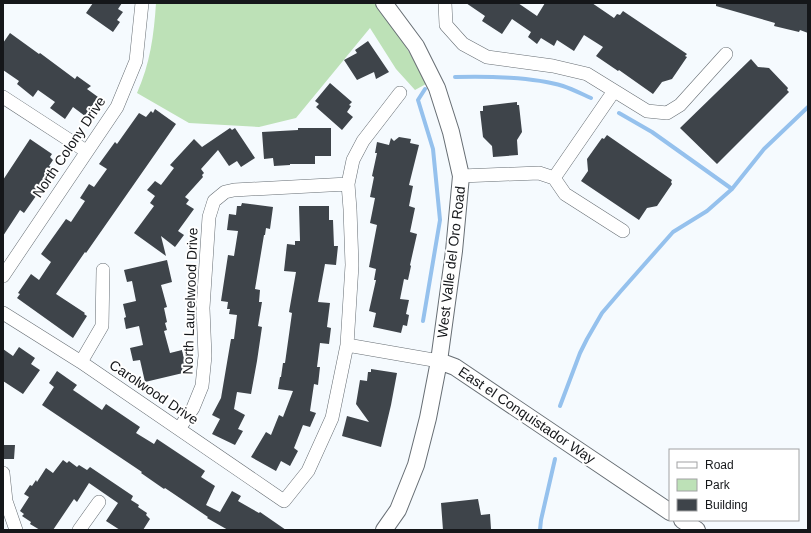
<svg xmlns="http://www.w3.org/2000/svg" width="811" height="533" font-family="Helvetica,sans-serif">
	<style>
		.green { fill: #bde1b7 }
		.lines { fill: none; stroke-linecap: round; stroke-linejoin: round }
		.stream { stroke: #95c1ed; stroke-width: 4 }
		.building { fill: #3e444a }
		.minor-casing { stroke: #676e74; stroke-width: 14 }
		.tertiary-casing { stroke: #676e74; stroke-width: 18 }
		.minor { stroke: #fff; stroke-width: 13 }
		.tertiary { stroke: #fff; stroke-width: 16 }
		.labels { text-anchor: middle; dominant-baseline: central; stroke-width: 4; stroke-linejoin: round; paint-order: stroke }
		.street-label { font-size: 14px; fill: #15171a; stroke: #fff }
	</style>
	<rect width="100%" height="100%" fill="#f5fafe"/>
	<path class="green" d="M156,3H376C396,29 412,55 426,84L415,90L396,69L370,28L296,118L259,127L189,123L137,93C150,64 154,35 156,3Z"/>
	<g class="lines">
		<path class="stream" d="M455,77C486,76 534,77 563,86C572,89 582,94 591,98
			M619,113L652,132L732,189
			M423,321L440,220L433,149L418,100L425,89
			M560,406L580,353L587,339L602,313L620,292L673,232L707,211L732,189L764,149L808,107
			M540,530L541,520L555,459"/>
	</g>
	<path class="building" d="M93,3H122L118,9L123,12L117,20L120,22L113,32L86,13Z
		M466,3H518L537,16L545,3H592L614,18L617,14L620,15L623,11L687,54L685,56L687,57L672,79L662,82L653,94L619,70L618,71L596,56L603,47L584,35L574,51L557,40L554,46L541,38L537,44L528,37L531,32L512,19L502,34L482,21L485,16Z
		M716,3H808V33L800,30L799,32L774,26L775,23L716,6Z
		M10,33L39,54L40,53L75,79L77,76L91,86L87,89L98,97L85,116L73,107L65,119L50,108L55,102L38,90L33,97L17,84L19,81L3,70V43Z
		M368,41L389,72L376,79L374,72L357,80L344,60L357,53L355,50Z
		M751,59L758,67L769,68L788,88L787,90L789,92L717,164L680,128Z
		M330,83L352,102L349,105L351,106L347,112L353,117L342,130L316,107L319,104L315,101Z
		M517,102V105H519L522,132L517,140L518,155L493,157L492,146L483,137L480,111H483V106Z
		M155,109L176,124L86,253L85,252L56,294L85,313L84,314L87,316L73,338L17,298L20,294L18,293L31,274L39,280L51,262L41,254L66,219L71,222L85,201L80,198L89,184L94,187L107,169L99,164L115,142L117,144L139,113L146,117L151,111L153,113Z
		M230,128L232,130L235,128L255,158L241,167L237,161L229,166L218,150L201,169L204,173L202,175L203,177L185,197L189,200L186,204L194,209L178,231L184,235L175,247L161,236L166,256L134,233L154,206L150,203L155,196L147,190L155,181L161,185L174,168L170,165L194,139L202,147Z
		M298,128H331V156H315V164H290V165L274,166L273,158L264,159L262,132L298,130Z
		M607,135L672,180L671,182L672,184L657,206L647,208L639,220L581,181L588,171L587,159L602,138L604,139Z
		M399,137L411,139L410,143L419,145L409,185L413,186L409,206L415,208L410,232L417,234L410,265L411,266L408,280L404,279L400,299L409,300L406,314L409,315L407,326L403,325L401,333L373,327L376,313L369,311L376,280H374L376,269L369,267L377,225L370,223L375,198L370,197L374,177L372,176L377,153H375L377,142L389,145L391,138L394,141Z
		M30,139L52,154L50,157L53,160L49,166L55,169L24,213L20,210L3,236V180Z
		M242,203L273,207L270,229L266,228L265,235H264L255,289L260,290L259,302H262L258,326L262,327L257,361L251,394L237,392L234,409L245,415L238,429L243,431L235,445L212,434L220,419L212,415L221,398L231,339H234L237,315L229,314L230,309H227L228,302L221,301L228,255L234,256L238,231L227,230L229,214L236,215L237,206H241Z
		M299,206H329V220H333L334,246H338L336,265L325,264L318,302L330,303L327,327L331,328L329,344L320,343L317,367H320L318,385L314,384L310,411L316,413L310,427L303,425L294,448L298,451L290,466L281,461L276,471L251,457L266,432L271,435L279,415L283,417L293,391L278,389L280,377H281L283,363H285L292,313L289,312L296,272L284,271L287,244L295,245V241H300Z
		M167,260L172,282L161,285L167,307L164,308L167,322L165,323L167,330L164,331L170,353L182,350L186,368L182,369L183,373L145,382L140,360L133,361L130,348L143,345L139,326L126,329L124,318L126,317L123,304L136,301L132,281L127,282L124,270Z
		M19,347L35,358L31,364L40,370L23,394L3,381V349L13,356Z
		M371,369L397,373L391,405L381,447L342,436L347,416L369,422L356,404L360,380L367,381L368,372H371Z
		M57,371L77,385L73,390L79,394L102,410L106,404L140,427L136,433L154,444L157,439L205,471L201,477L215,486L206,505L220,512L232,491L241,496L238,501L259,513L260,512L286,530H228L207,518L208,517L165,488L164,489L141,473L142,472L42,405L54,387L49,383Z
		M3,445H15L14,459H3Z
		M63,460L67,463L69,461L77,467L79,465L87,470L90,467L133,496L131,500L139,505L138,507L147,513L146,515L150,519L143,530H120L106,521L118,503L89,483L77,502L74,499L53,530H40L30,524L31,522L22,516L24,514L20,511L29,497L24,494L30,485L32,486L36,480L37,482L46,468L53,473Z
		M478,499L481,515L490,514L491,529L443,530L441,503Z"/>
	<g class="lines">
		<defs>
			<path id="minor" d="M445,3L446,25L463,44L487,57L553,66L587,74L647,111L667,113L680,105L726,54
				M3,97L86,151
				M461,176L539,173L554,178L565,194L623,231
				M554,178L614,91
				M3,276L117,107L136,61L142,3
				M3,313L81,362L284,501L308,471L332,418L347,345L352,265L350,209L348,184L353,160L363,141L400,93
				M347,345L439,361
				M81,362L102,326L103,270
				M179,429L193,408L202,386L205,356L203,308L209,217L214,201L225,192L234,190L348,184
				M3,473L6,501L16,530
				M79,530L99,502"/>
			<path id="tertiary" d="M439,361L455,367L670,512
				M682,520L697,530
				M384,530L398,510L416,465L428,418L439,361L454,251L461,176L451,132L437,88L416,46L384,3"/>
		</defs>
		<use href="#minor" class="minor-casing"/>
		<use href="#tertiary" class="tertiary-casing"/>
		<use href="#minor" class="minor"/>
		<use href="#tertiary" class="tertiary"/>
	</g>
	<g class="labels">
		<g class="street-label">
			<text transform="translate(69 147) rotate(-56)">North Colony Drive</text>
			<text transform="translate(451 262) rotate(-83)">West Valle del Oro Road</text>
			<text transform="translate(190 301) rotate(-88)">North Laurelwood Drive</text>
			<text transform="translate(154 392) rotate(34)">Carolwood Drive</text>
			<text transform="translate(527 415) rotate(34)">East el Conquistador Way</text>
		</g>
	</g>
	<rect width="811" height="533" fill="none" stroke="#15171a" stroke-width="8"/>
	<rect x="669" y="449" width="130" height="72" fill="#ffffff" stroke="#a1a2a3"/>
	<rect x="677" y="462" width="20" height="6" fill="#ffffff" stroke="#a1a2a3"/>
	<text x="705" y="469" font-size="12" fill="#15171a">Road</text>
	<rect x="677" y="479" width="20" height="12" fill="#bde1b7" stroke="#a1a2a3"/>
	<text x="705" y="489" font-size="12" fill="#15171a">Park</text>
	<rect x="677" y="499" width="20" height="12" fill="#3e444a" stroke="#a1a2a3"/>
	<text x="705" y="509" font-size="12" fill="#15171a">Building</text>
</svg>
